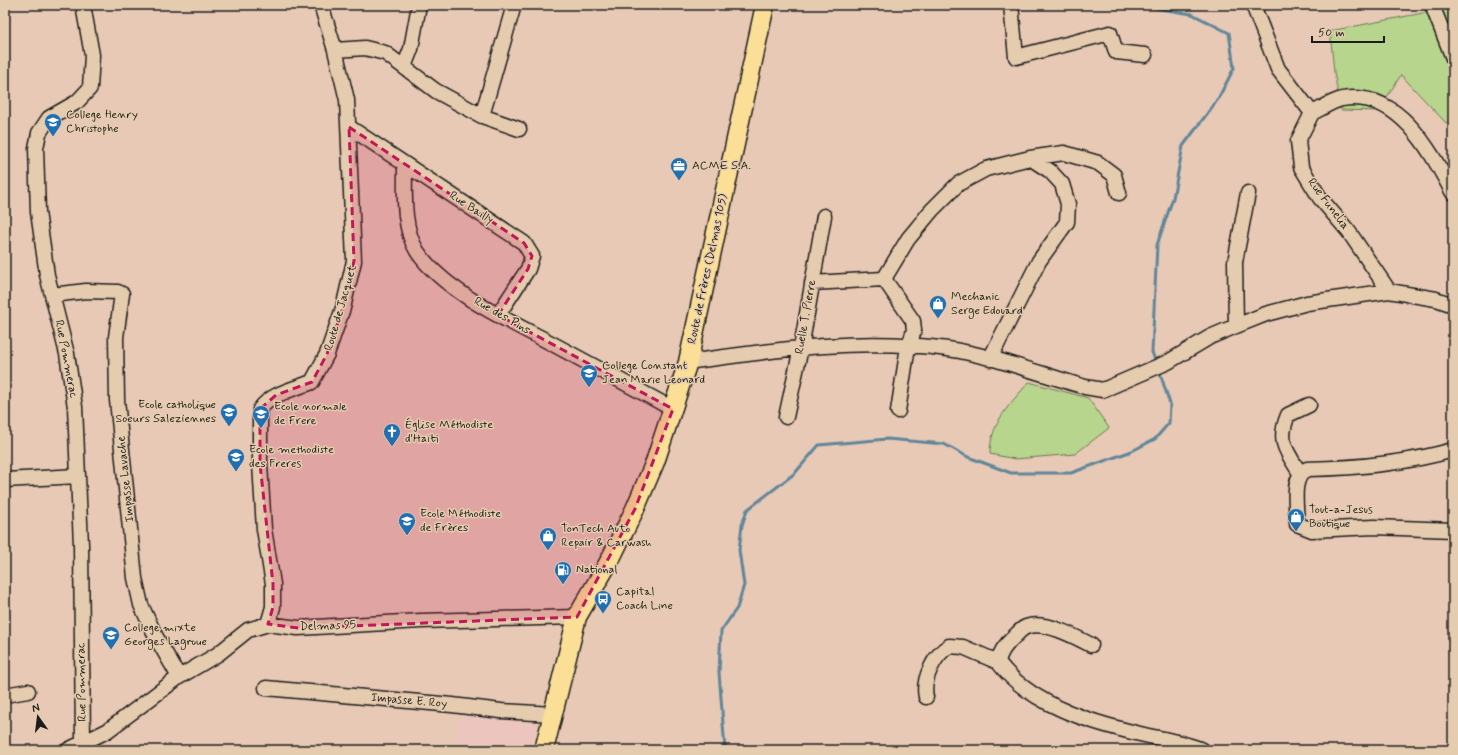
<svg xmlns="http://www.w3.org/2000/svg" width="1458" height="755" font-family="Mynerve,sans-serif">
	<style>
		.built { fill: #ebc5be }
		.green { fill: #b7d58d; stroke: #6a7854 }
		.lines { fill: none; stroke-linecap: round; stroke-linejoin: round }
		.stream { stroke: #60869a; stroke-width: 3 }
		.minor-casing { stroke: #1c1c1c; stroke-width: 17 }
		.major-casing { stroke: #1c1c1c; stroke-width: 21 }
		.minor { stroke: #e6ccae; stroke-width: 14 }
		.major { stroke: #fbdf96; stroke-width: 18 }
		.marked { fill: #c2185b; fill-opacity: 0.2; stroke: #c2185b; stroke-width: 3; stroke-dasharray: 8 5; stroke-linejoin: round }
		.labels { text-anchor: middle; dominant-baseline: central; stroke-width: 3; stroke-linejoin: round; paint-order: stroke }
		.poi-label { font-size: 12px; fill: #1c1c1c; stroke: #e6ccae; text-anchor: start }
		.street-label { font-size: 12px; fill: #1c1c1c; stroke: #e6ccae }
	</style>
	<rect width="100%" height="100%" fill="#e8c9b5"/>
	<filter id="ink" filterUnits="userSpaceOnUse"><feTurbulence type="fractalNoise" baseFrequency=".025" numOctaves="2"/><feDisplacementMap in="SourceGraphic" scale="8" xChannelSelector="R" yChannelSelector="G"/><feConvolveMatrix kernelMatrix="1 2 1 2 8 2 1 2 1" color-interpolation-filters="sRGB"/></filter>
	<g filter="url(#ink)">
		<path class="built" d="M461,714L537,723L533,750H456Z"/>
		<path class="green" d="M1436,5H1453V43Z
			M1428,12L1453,70V119L1446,123L1401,75L1378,111L1341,110L1334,72L1330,31Z
			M1029,382L1088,398L1109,428L1075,454L1015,459L990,454C990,423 1010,404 1029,382Z"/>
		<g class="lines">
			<path class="stream" d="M1149,5L1154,8L1192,14L1229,33L1234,68L1218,99L1183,146L1173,198L1157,245L1152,352L1156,363
				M725,750L719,672L721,631L737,608L744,585L739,550L742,525L747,510L795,473L819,445L887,439L944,444L968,457L1011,473H1071L1132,451L1155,439L1169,423L1170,404L1159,370"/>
			<defs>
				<path id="minor" d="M1011,5L1016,57L1110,33L1116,52L1145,55
					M1253,5L1278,69L1312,113L1298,141L1301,167L1320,198L1349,232L1389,291
					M1432,5L1453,58
					M335,50L365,48L385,53L436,91L482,116L519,129
					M404,67L411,49L419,5
					M1312,113C1321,109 1332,101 1342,99C1399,89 1431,152 1453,193
					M482,116L514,5
					M349,127L524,243L532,256L528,269L498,315
					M405,165C405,192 402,227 417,251C443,291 509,321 551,343C591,365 632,387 673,409
					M884,279L908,239L932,210L958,184L986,169L1030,158L1064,153L1098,163L1114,175L1119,193
					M812,283L884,279L913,321L914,330L907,353L898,411
					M52,295L86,291L118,292L122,294L116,337L117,400L135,578L141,605L156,637L179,677
					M1236,326L1235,262L1248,193
					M990,359L1039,261L1067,222L1068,204L1062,184L1050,171L1030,158
					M688,362C773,350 861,337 948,349C994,356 1040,374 1085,387L1103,390L1168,362L1210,337L1236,326L1266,314L1307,303L1389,291L1436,299L1453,305
					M786,417L801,348L824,216
					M1453,450C1405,464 1357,468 1307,469C1290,478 1297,507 1297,524L1312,530L1374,527L1453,530
					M1300,473C1286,451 1277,441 1288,415L1309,405
					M5,480L78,476
					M268,624L273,607V584L264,529L260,464V409C272,393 294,389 312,382L327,354L343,308L354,261L347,100L335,50L321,5
					M1091,645C1074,636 1044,620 1026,627C1021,629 1018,633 1014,637C1006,644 1000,651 998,662C1030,705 1090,722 1140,734C1161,739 1183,742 1202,750
					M266,688L452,705L501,711L553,714
					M5,695L28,691
					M926,697C922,680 934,655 949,646L963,647L998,662
					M83,742L81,545L75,407L67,354L47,275L38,212L36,148L39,133L49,118L77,102L90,88L92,55L83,5
					M68,750L107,731L179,677L218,654L248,630L268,624L298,628L421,621L577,617"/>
				<path id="major" d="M544,750L577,617L610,560L635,509L655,462L688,362L765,5"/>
			</defs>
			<use href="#minor" class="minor-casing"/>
			<use href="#major" class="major-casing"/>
			<use href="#minor" class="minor"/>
			<use href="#major" class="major"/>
		</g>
	</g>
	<path class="marked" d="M349,127L524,243L532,256L528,269L498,315L673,409L635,509L577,617L298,628L268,624L273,607V584L260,464V409L276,395L312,382L327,354L343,308L354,261Z"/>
	<defs>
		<symbol id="school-pin" viewBox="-11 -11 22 30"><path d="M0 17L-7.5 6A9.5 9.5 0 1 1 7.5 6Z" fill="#1f6fb2" stroke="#e6ccae"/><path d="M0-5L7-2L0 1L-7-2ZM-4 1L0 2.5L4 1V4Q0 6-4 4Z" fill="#fff"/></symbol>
		<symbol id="office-pin" viewBox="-11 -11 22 30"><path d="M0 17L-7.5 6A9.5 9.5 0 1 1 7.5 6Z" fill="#1f6fb2" stroke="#e6ccae"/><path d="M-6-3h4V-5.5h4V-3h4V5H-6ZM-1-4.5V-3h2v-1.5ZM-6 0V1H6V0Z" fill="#fff"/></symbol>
		<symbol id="shop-pin" viewBox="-11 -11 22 30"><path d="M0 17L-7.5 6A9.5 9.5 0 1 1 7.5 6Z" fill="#1f6fb2" stroke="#e6ccae"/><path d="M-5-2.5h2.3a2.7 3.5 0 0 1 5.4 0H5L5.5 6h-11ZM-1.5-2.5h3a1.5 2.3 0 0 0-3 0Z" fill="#fff"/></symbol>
		<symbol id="university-pin" viewBox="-11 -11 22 30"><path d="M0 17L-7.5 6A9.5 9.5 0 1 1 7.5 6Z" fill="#1f6fb2" stroke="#e6ccae"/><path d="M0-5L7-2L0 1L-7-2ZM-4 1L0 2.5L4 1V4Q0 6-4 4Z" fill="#fff"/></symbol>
		<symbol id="church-pin" viewBox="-11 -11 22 30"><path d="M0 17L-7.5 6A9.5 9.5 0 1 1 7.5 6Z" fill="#1f6fb2" stroke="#e6ccae"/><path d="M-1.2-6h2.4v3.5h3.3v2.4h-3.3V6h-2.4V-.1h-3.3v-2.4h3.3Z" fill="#fff"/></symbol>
		<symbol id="fuel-pin" viewBox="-11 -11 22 30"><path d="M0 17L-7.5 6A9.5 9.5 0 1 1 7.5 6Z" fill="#1f6fb2" stroke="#e6ccae"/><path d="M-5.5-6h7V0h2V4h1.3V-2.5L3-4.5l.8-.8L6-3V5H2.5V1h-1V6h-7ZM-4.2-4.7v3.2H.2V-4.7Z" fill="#fff"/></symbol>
		<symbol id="bus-pin" viewBox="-11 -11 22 30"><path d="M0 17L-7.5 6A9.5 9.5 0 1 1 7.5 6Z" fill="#1f6fb2" stroke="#e6ccae"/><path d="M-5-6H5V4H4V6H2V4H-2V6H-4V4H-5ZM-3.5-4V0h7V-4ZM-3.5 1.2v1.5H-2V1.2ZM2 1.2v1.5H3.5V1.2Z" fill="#fff"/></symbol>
	</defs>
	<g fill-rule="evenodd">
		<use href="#school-pin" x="43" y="112" width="20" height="27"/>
		<use href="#office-pin" x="669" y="156" width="20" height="27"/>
		<use href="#shop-pin" x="928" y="294" width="20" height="27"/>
		<use href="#school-pin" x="579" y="363" width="20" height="27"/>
		<use href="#school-pin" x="219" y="402" width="20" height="27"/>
		<use href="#university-pin" x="251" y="404" width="20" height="27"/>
		<use href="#church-pin" x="382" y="422" width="20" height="27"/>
		<use href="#school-pin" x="226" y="447" width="20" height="27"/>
		<use href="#shop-pin" x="1286" y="507" width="20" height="27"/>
		<use href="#school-pin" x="397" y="511" width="20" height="27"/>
		<use href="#shop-pin" x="538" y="526" width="20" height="27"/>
		<use href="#fuel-pin" x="553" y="560" width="20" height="27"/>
		<use href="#bus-pin" x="593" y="589" width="20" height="27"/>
		<use href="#school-pin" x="101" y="625" width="20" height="27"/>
	</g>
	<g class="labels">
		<g class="poi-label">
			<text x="66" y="115">College Henry<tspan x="66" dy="14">Christophe</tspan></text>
			<text x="692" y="166">ACME S.A.</text>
			<text x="951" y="297">Mechanic<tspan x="951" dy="14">Serge Edouard</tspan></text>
			<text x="602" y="366">College Constant<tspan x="602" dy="14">Jean Marie Leonard</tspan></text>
			<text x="216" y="405" text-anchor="end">Ecole catholique<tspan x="216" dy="14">Soeurs Saleziennes</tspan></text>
			<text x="274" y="407">Ecole normale<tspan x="274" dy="14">de Frere</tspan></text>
			<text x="405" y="425">Église Méthodiste<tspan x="405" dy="14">d'Haïti</tspan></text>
			<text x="249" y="450">Ecole methodiste<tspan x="249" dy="14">des Freres</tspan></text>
			<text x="1309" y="510">Tout-a-Jesus<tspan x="1309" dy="14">Boutique</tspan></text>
			<text x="420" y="514">Ecole Méthodiste<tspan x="420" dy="14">de Frères</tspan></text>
			<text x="561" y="529">TonTech Auto<tspan x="561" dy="14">Repair &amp; Carwash</tspan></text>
			<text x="576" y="570">National</text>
			<text x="616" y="592">Capital<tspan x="616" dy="14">Coach Line</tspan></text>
			<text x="124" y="628">College mixte<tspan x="124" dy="14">Georges Lagroue</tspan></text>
		</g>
		<g class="street-label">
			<text transform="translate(1328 204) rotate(53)">Rue Funelia</text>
			<text transform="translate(471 208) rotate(33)">Rue Bailly</text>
			<text transform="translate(708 269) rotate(-78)">Route de Frères (Delmas 105)</text>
			<text transform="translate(341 308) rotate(-74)">Route de Jacquet</text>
			<text transform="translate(502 316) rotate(30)">Rue des Pins</text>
			<text transform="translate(806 317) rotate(-80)">Ruelle T. Pierre</text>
			<text transform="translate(66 359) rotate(79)">Rue Pommerac</text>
			<text transform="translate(126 479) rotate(-96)">Impasse Lavache</text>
			<text transform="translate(328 626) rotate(-2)">Delmas 95</text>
			<text transform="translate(82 682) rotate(-91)">Rue Pommerac</text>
			<text transform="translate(409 701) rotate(5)">Impasse E. Roy</text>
		</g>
	</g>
	<rect width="1458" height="755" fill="none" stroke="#e6ccae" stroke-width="20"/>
	<rect x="10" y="10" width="1438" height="735" fill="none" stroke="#1c1c1c" stroke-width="1.5" filter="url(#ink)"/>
	<g transform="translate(38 717) rotate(346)" stroke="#e6ccae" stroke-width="3" paint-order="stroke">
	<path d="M0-3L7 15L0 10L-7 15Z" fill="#1c1c1c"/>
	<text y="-6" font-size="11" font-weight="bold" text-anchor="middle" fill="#1c1c1c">N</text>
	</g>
	<path d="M1312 36v6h72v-6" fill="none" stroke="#1c1c1c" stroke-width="2"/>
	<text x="1318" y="36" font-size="12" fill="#1c1c1c" stroke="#e6ccae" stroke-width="3" paint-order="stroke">50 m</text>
</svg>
